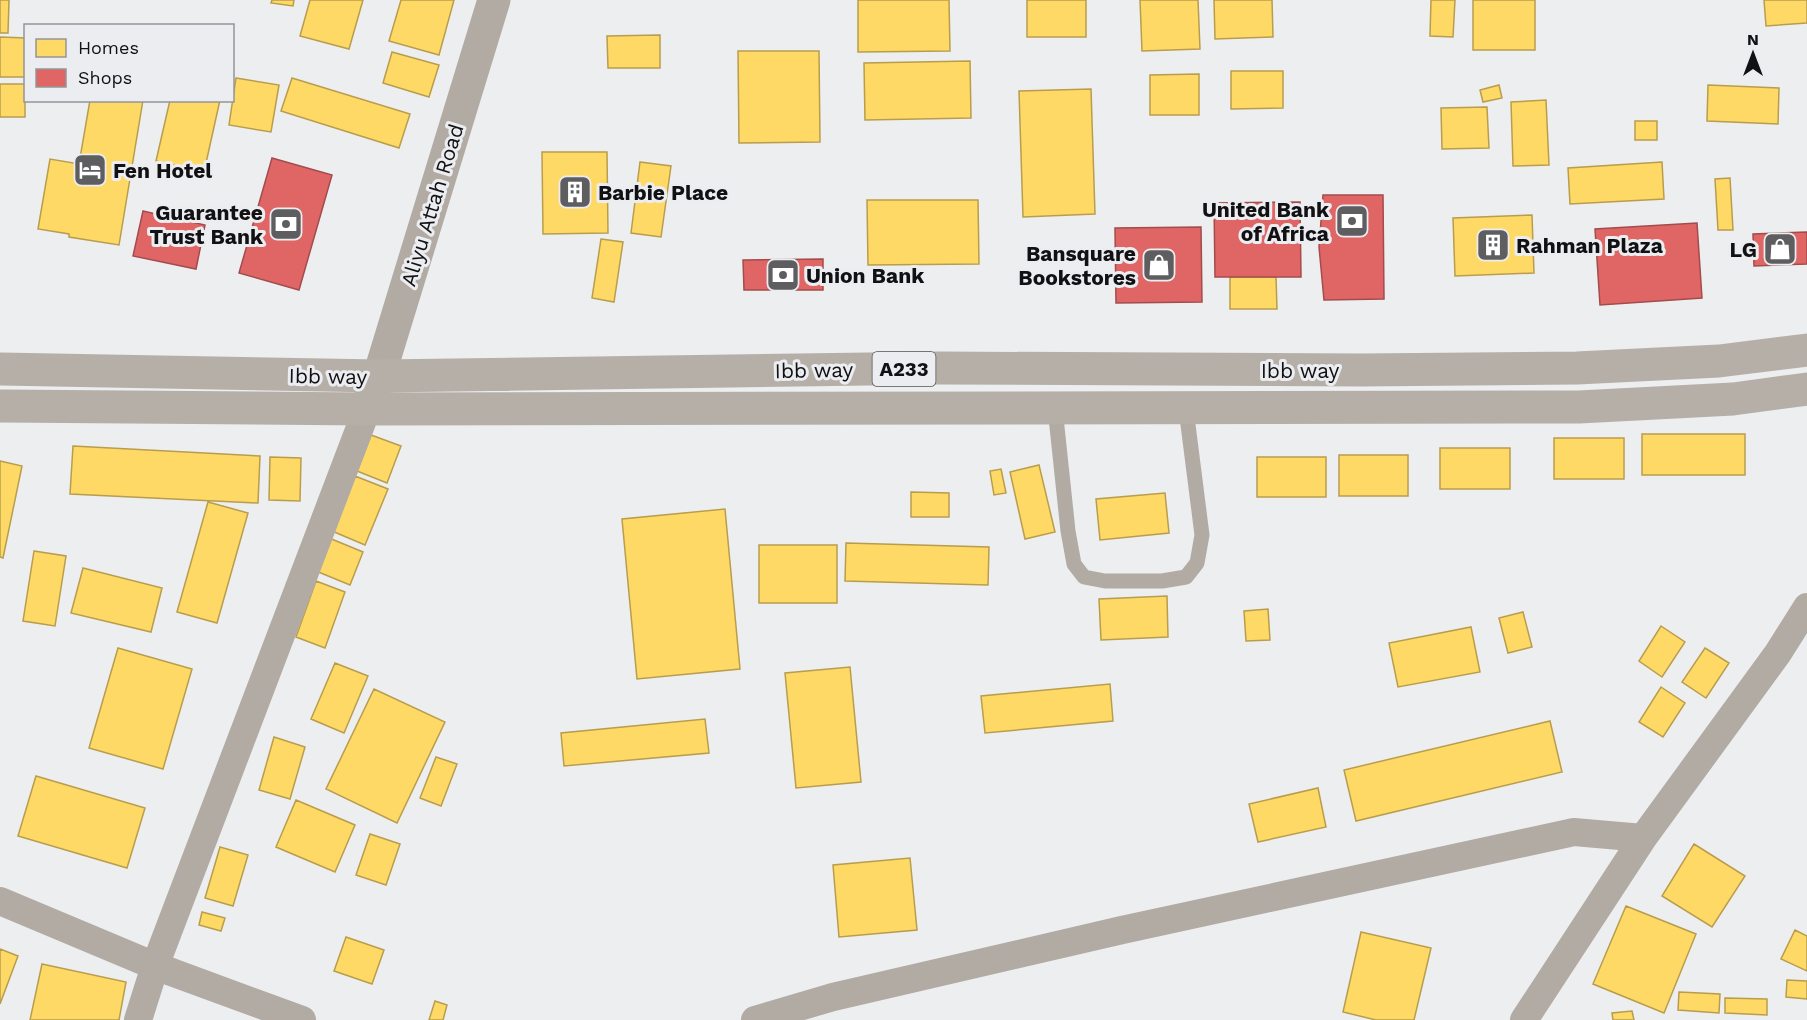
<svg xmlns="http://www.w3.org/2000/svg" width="1807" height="1020" font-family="'Work Sans',sans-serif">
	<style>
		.homes { fill: #ffd966; stroke: #b89d4d; stroke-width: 1.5 }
		.shops { fill: #e06666; stroke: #a24c4d; stroke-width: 1.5 }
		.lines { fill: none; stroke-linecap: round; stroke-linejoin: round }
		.service { stroke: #b2aba4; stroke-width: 15 }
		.minor { stroke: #b2aba4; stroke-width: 28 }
		.tertiary { stroke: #b2aba4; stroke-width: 33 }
		.trunk { stroke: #b5afa8; stroke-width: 33 }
		.labels { text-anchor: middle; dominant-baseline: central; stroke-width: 6; stroke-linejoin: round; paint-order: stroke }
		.shield { fill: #ecedf1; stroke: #535356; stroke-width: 1.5 }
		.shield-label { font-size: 20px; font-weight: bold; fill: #111113 }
		.poi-label { font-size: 21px; font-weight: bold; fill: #111113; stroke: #ecedf1; text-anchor: start }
		.street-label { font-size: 21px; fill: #111113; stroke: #ecedf1 }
	</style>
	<rect width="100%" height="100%" fill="#edeef0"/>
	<path class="homes" d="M0,0H9L8,33H0Z
		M272,0H294L293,6L271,3Z
		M310,0H363L349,49L300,36Z
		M401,0H454L439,55L389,41Z
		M858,0H949L950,51L858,52Z
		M1027,0H1086V37H1027Z
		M1140,0H1198L1200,49L1142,51Z
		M1214,0H1272L1273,37L1215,39Z
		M1431,0H1455L1453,37L1430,36Z
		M1473,0H1535V50H1473Z
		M1764,0H1807V23L1766,26Z
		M660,35V68H608L607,36Z
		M0,37L26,38V77H0Z
		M738,51H819L820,142L739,143Z
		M392,52L439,65L429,97L383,83Z
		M970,61L971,118L865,120L864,63Z
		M1231,71H1283V108L1231,109Z
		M1199,74V115H1150V75Z
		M236,78L279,85L271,132L229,125Z
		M292,78L410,114L399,148L281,111Z
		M0,84H25V117H0Z
		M1499,85L1502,98L1483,102L1480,90Z
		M1708,85L1779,88L1778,124L1707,121Z
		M1091,89L1095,214L1023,217L1019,91Z
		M90,100H143L119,245L69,237V234L38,229L50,159L79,164Z
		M170,100H220L204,172L156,161Z
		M1546,100L1549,165L1513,166L1511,102Z
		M1487,107L1489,148L1442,149L1441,108Z
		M1635,121H1657V140H1635Z
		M542,152H607L608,233L543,234Z
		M640,162L671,166L661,237L631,233Z
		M1662,162L1664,199L1570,204L1568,168Z
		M1730,178L1733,230H1718L1715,179Z
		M867,200H978L979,264L868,265Z
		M1532,215L1534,273L1455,276L1453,218Z
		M601,239L623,242L614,302L592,298Z
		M1230,277H1276L1277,309H1230Z
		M1642,434H1745V475H1642Z
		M371,435L401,446L387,483L357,471Z
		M1554,438H1624V479H1554Z
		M73,446L260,456L258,503L70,494Z
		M1440,448H1510V489H1440Z
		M1339,455H1408V496H1339Z
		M270,457L301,458L300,501L269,500Z
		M1257,457H1326V497H1257Z
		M0,461L22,466L3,558L0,557Z
		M1039,465L1055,532L1025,539L1010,472Z
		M1001,469L1006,493L994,495L990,471Z
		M355,476L388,489L365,545L332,531Z
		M911,492L949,493V517H911Z
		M1165,493L1169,533L1100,540L1096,499Z
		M208,502L248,513L217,623L177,612Z
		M725,509L740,669L637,679L622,519Z
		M329,538L363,552L350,585L316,571Z
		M846,543L989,547L988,585L845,581Z
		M759,545H837V603H759Z
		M34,551L66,556L55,626L23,621Z
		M83,568L162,588L151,632L71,613Z
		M316,581L345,592L325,648L296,637Z
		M1167,596L1168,637L1101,640L1099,599Z
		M1268,609L1270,640L1246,641L1244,611Z
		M1523,612L1532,647L1508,653L1499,618Z
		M1661,626L1685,642L1662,677L1639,661Z
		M1471,627L1480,672L1398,687L1389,643Z
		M118,648L192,669L163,769L89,748Z
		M1705,648L1729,663L1706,698L1682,682Z
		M335,663L368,676L344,733L311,719Z
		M850,667L861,782L796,788L785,673Z
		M1110,684L1113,721L985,733L981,696Z
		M1661,687L1685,703L1663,737L1639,722Z
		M374,689L445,722L397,823L326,789Z
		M705,719L709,753L564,766L561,733Z
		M1550,721L1562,772L1356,821L1344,770Z
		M274,737L305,747L290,799L259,790Z
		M436,757L457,764L441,806L420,798Z
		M36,776L145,808L127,868L18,836Z
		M1318,788L1326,827L1258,842L1249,804Z
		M296,800L355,825L335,872L276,847Z
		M370,834L400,844L386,885L356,875Z
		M1694,844L1745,876L1712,927L1662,896Z
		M220,847L248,855L233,906L205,898Z
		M910,858L917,930L839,937L833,865Z
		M1626,906L1696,934L1664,1013L1593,984Z
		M202,912L225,918L221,931L199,925Z
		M1795,930L1807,936V971L1781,959Z
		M1361,932L1431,948L1414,1020H1376L1343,1012Z
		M346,937L384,950L372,984L334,971Z
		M0,949L18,956L0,1004Z
		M42,964L126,982L119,1020H30Z
		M1787,980L1807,981V999L1786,997Z
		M1679,992L1720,994L1719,1013L1678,1010Z
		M1725,998L1767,999V1015L1725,1013Z
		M435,1001L447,1005L443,1020H429Z
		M1632,1011L1634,1020H1613L1612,1013Z"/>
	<path class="shops" d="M272,158L332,175L299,290L239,273Z
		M1323,195H1383L1384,299L1324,300L1319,247Z
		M1300,202L1301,277H1215L1214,203Z
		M143,211L205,225L196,269L133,256Z
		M1697,223L1702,298L1600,305L1595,229Z
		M1201,227L1202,302L1116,303L1115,228Z
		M1807,232V264L1754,266L1753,234Z
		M823,259V290H744L743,260Z"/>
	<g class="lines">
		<path class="service" d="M1055,408L1068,531L1074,564L1084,577L1105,581H1162L1186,577L1197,563L1202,535L1186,409"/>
		<path class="minor" d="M0,901L155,966L302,1020
			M138,1020L155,966L367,409
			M755,1020L833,997L1122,930L1574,832L1643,838
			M1524,1020L1643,838L1778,653L1807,607"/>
		<path class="tertiary" d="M369,402L379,376L494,0"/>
		<path class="trunk" d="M0,369L379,376L939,368L1361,370L1577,368L1719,361L1807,350
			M0,406L367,409L1579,407L1733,399L1807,389"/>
	</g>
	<defs>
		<symbol id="hotel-square" viewBox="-11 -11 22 22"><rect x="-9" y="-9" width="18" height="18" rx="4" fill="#5e5e60" stroke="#ecedf1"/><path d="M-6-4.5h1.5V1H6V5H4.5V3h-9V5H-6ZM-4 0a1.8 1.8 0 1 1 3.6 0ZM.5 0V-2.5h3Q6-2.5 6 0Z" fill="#fff"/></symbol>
		<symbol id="building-square" viewBox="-11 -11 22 22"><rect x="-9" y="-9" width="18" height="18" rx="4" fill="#5e5e60" stroke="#ecedf1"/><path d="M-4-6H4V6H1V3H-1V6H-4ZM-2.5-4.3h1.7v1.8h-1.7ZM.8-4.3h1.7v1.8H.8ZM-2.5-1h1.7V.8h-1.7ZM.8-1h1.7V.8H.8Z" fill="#fff"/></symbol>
		<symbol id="bank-square" viewBox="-11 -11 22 22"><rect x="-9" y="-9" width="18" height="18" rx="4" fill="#5e5e60" stroke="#ecedf1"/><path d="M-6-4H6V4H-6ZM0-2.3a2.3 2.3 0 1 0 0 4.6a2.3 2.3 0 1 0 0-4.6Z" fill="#fff"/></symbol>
		<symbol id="shop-square" viewBox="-11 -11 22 22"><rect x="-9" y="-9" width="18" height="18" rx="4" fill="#5e5e60" stroke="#ecedf1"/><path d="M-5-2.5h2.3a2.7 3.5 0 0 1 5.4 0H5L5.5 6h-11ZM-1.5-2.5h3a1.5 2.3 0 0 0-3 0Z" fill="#fff"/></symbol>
	</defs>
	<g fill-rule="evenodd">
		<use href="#hotel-square" x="71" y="151" width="38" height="38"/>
		<use href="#building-square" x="556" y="173" width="38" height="38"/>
		<use href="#bank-square" x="1333" y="202" width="38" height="38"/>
		<use href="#bank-square" x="267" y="205" width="38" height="38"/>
		<use href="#building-square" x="1474" y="226" width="38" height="38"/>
		<use href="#shop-square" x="1761" y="230" width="38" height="38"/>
		<use href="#shop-square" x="1140" y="246" width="38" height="38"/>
		<use href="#bank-square" x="764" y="256" width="38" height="38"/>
	</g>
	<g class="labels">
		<rect class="shield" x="872.5" y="352" width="63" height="34" rx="4.5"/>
		<g class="shield-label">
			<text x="904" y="369">A233</text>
		</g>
		<g class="poi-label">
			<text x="113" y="170">Fen Hotel</text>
			<text x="598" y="192">Barbie Place</text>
			<text x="1329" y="209" text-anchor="end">United Bank<tspan x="1329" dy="24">of Africa</tspan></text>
			<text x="263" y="212" text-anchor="end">Guarantee<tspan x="263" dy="24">Trust Bank</tspan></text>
			<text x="1516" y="245">Rahman Plaza</text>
			<text x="1757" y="249" text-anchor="end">LG</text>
			<text x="1136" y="253" text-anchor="end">Bansquare<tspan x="1136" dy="24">Bookstores</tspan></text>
			<text x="806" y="275">Union Bank</text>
		</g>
		<g class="street-label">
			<text transform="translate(432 205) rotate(-73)">Aliyu Attah Road</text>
			<text transform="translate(814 370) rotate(-1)">Ibb way</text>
			<text x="1300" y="370">Ibb way</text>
			<text transform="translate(328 376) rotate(1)">Ibb way</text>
		</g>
	</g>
	<rect x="24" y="24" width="210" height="78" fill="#ecedf1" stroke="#949598" stroke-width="1.5"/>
	<rect x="36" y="39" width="30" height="18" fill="#ffd966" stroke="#949598" stroke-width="1.5"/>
	<text x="78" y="54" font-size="18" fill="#111113">Homes</text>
	<rect x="36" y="69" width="30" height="18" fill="#e06666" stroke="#949598" stroke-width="1.5"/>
	<text x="78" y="84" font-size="18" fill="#111113">Shops</text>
	<g transform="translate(1753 54)" stroke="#ecedf1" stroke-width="4.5" paint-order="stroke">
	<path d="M0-4.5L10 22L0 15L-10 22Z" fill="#111113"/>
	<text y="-9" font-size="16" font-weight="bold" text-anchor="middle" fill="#111113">N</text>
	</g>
</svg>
